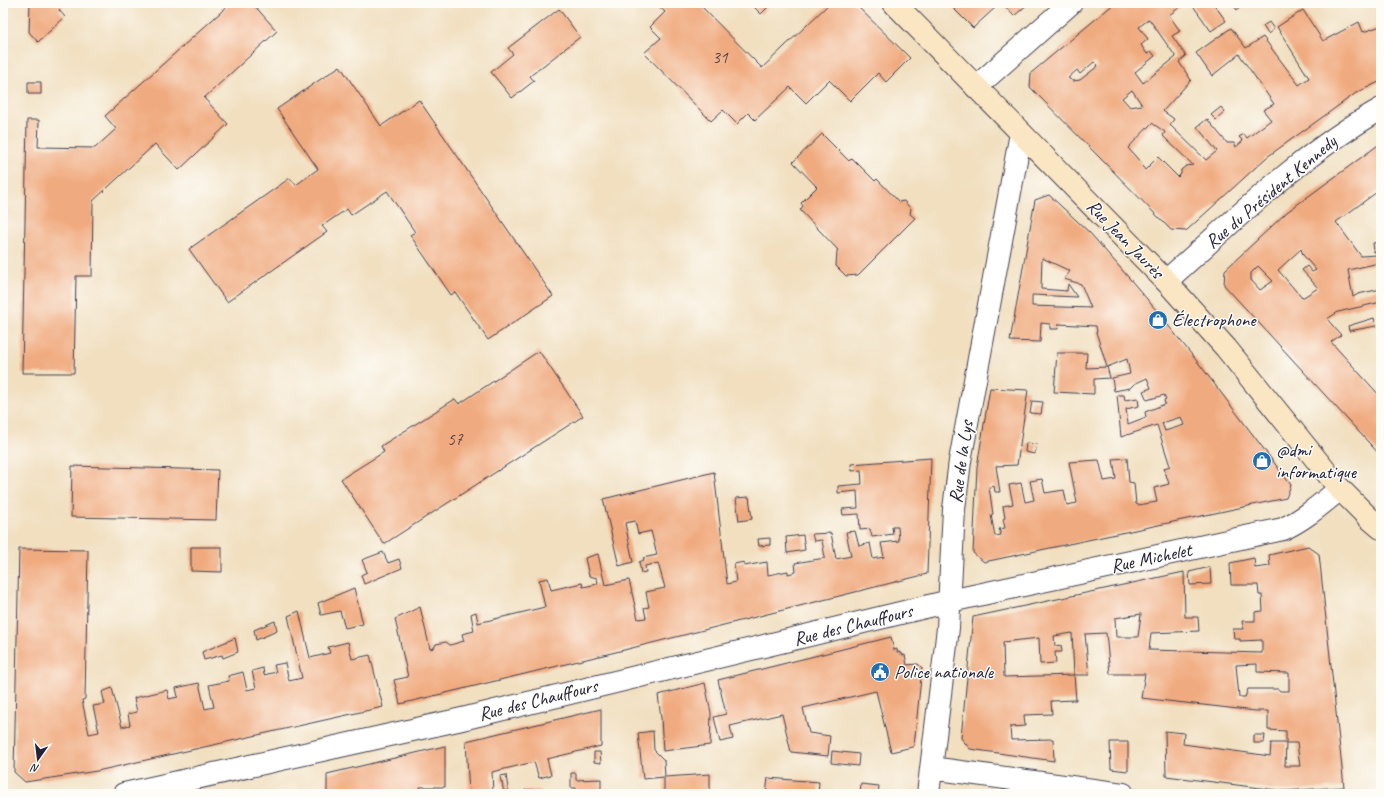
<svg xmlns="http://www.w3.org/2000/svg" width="1384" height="797" font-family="Caveat,sans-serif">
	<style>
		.building { fill: #f0aa7f; fill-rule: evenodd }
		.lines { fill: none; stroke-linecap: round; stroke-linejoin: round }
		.minor-casing { stroke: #413e4f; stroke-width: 24 }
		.secondary-casing { stroke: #413e4f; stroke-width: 24 }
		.minor { stroke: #fff; stroke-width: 22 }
		.secondary { stroke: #fbe6c4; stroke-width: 22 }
		.labels { text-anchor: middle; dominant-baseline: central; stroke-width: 3; stroke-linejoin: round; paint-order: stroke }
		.number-label { font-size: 17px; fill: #56444c }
		.street-label { font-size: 19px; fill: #22223b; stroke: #fdfcf7 }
		.poi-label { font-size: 19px; fill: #22223b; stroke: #fdfcf7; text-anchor: start }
	</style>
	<rect width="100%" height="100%" fill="#fdfcf7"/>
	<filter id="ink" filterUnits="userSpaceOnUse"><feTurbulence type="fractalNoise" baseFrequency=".025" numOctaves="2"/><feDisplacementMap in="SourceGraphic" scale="8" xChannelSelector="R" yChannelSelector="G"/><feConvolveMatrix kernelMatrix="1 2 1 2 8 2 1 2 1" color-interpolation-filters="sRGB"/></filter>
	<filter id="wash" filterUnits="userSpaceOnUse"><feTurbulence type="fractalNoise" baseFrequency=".012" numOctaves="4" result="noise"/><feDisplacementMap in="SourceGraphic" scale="16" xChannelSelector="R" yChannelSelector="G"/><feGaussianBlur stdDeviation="0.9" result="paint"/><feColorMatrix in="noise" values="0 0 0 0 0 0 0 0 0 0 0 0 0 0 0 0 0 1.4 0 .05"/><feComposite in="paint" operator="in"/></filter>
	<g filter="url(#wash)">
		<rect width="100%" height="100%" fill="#f1dfc0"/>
		<g id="blocks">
			<path class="building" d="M30,3H66L59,10L65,17L38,42L29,32Z
				M231,3H252L277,31L204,98L228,124L179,170L155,144L93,201L92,276H76L74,373H22L27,120H39L38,147L95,148L116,129L105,116Z
				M655,3H698L762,68L830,3H854L910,58L886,82L878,73L850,101L829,80L806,103L790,87L755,120L748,113L737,124L723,110L711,121L644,53L661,38L650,27L665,12Z
				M756,3H763L767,8L761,14L753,6Z
				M948,3H998L995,5L996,7L973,28Z
				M1002,3H1029L1014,16Z
				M1115,3H1186L1169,15L1180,31L1172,36L1186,56L1179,62L1191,80L1163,111L1174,119L1170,125L1206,160L1217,151L1197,127L1207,119L1227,143H1234L1236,147L1243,141L1239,137L1244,134L1247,138L1271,120L1263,110L1274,104L1239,54L1212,76L1196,53L1231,28L1246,48L1263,37L1299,85L1309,78L1277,27L1303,10L1323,41L1359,22L1363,32L1381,26V81L1356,93L1267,157L1186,231L1171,230L1030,87L1031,73ZM1149,19L1176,57L1143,83L1135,72L1155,56L1151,51L1147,54L1141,45L1148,39L1139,27ZM1094,62L1098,66L1080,80L1073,81L1068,78L1077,70L1080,74ZM1132,90L1142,105L1130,107L1122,98ZM1152,123L1165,132L1163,136L1193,165L1186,166L1181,170V174L1178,177L1158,157L1145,170L1142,166L1143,165L1128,148Z
				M1191,3H1213L1226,21L1211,31Z
				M1232,3H1247L1237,10Z
				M559,9L580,37L530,76L534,81L512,98L491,72L513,54L508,48Z
				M1269,22L1274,29L1268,34L1263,26Z
				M340,66L381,126L419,100L553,296L488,340L455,292L451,295L410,235L415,232L387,191L351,215L347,209L322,226L327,232L227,302L189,249L290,178L296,185L318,169L277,109Z
				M28,82H41V94H28Z
				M1221,107L1225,112L1216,120L1211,115Z
				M822,134L849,161L852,158L875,181L877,179L899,202L904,201L911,209L910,214L915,218L858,275L846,276L836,266L837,251L838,250L800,210L803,206L801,203L817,187L793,162Z
				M1381,143V189L1336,222L1361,256L1377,255L1379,263L1348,270L1353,297L1358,294L1381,289V302L1338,312L1327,319L1341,335L1331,342L1381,397V456L1224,285L1225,270L1287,212ZM1301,249L1303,255L1316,270L1312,272L1307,266L1302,270L1318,288L1302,298L1278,270ZM1258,266L1273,281L1260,290L1251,280V273Z
				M1049,195L1090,233L1117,264L1147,299L1200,365L1291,485L1286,498L984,562L973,553L977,467L990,388L1028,390L1017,465L996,466L1000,492H995L994,486L989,487L993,514L991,515L995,536L1001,535L999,529L1005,528L1003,519L1005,518L1003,506L1013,504L1009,485L1021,483L1025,502L1034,500L1030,481L1042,479L1045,493L1064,490L1067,505L1077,503L1069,462L1099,460L1104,481L1116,479L1113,459L1127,458L1129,482L1134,483L1136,504L1138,505L1157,502L1154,488L1169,484L1164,468L1170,466L1157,425L1121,437L1117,395H1124L1125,400L1138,398L1139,406L1126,409L1128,424L1146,417L1145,412L1165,404L1164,400L1166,399L1164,395L1147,400L1143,391L1151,388L1147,378L1134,384L1130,388L1114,391L1112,378L1130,374L1127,359L1107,367L1110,378L1094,379V394L1054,392L1057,353H1087L1086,368L1107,367L1096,332H1097L1096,326L1059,324L1058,329H1050V324L1041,323L1040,342L1010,341L1035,200ZM1042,258L1070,271L1064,279L1081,284L1091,308L1032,306V295L1077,297L1068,284L1067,291L1041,289ZM1181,417L1184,425L1165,431L1162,423Z
				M1381,242V251L1374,252L1373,243Z
				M1374,318L1376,326L1349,331L1348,326Z
				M539,351L583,416L384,544L341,479L384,452L381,446L455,399L459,404Z
				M1032,401L1043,402L1041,414L1030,413Z
				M1026,443L1037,444L1035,454L1025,452Z
				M931,458L927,574L620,651L400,704L394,680L408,677L395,619L420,607L430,649L434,648L436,644L446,642L450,645L464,641L462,634L474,631L471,614L476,612L478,623L545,607L539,580L548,578L551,590L582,583L583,587L598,584L597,578L589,576L585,558L598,554L605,585L629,580L638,619L646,618L644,608L649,607L646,592L665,588L658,563L645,566L646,572L641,573L639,562L644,560L643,558L657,555L651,531L638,534L635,521L625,523L633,562L619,566L603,499L714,472L727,584L736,582L734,564L744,562V566L767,562L768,575L788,571V574L796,572L795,563L825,558L822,540L814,541L812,534L831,533L836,559L851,556L846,532L855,531L859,546L870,543L873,559L884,557L881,543L899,541L898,527H892L893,534L872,537L870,529L860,530L859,514L843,515L842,509L858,508L857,491L838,493V486L862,484L861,470L852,471L851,464Z
				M72,466L218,470L216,520L71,517Z
				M749,497L752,519L739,521L736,498Z
				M803,535L805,550L787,553L786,537Z
				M770,538V545L759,546L758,539Z
				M1308,546L1319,554L1344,787L1284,791L1166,776L1165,731L1184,733L1183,744L1270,756L1271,743H1286L1285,766H1300L1297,743H1286V731L1268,730V711H1256L1141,698L1145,674H1110L1106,633L1085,634L1089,675H1074L1076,700L1051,701L1052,714L1024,715L1025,726L1010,727L1011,740L1053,739L1054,761L970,749L961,738L973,617L1184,572L1185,617H1198L1199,631L1151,633L1149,650L1262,653V640L1240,641V639H1234L1233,629H1243L1242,621H1255V612L1263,611L1262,595H1259L1258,585H1231L1230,563L1254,558L1255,568L1270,566L1269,555ZM1141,614L1138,637H1116L1115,618ZM1072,633L1074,675L1004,677L1003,642L1039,638L1040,664L1056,663L1055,652H1062L1061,645L1055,646L1054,636ZM1257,664V672L1289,673V691H1280L1278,689H1248L1245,697H1239L1236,665Z
				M191,547H222V572L191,571Z
				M19,549L88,550L85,699L82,700L89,734L99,732L93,706L105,704L102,692L112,688L122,727L130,725L128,714L137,712L134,698L167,690L169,699L178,697L176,688L199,683L205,709L214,707L209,685L229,681L228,676L243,672L247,690L256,688L252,671L263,668L264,675L276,672L274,665L285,663L289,681L302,678L288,616L299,611L310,658L330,653L328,647L348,642L352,659L370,655L383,707L97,771L25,782L14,772Z
				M383,552L388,563L399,559L402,568L364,584L361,575L367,572L362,560Z
				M1210,567L1211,584L1190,585L1189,572Z
				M354,588L363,624L345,628L340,611L321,615L318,603Z
				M275,621L277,631L256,640L254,630Z
				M891,637L894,650L897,649V652H900V654H903V656L905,655L907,665L918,664L922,668L914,746L912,747L891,752L876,691L803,708L809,733L830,736L828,756L791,752L782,714L730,726L733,739L720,742L714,717L726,714L718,680Z
				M235,638L238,652L223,658L222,655L204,660L202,652Z
				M705,683L711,713L710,745L663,751L661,718L658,695Z
				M601,709V746L547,759L551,775L539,778L534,762L492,772L493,794H469L466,741Z
				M653,731L654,750L664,760L665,777L710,774V794H664V777L643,779L638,733Z
				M1254,735H1265L1264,743H1254Z
				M1110,742H1128V771L1111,769Z
				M445,746V787H420V792L407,794H327V774Z
				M832,751L859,754L858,766L831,763Z
				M594,752H600L601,763L594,762Z
				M571,773H576V780L601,779V794H577L576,788H571Z
				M506,775L507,782L509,794H504L502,782H501L500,776Z
				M768,778L819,782L818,794H766Z
				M861,784L879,786L878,794H860Z
				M525,790H541L542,794H525Z"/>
		</g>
	</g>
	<g filter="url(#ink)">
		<use href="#blocks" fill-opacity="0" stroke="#413e4f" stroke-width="1"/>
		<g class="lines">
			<defs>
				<path id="minor" d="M976,87L1071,3
					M1166,281C1235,220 1301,154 1381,109
					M931,768L1123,794
					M124,794L462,719L950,601L1283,529C1305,519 1321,504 1340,489
					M928,794L948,628L954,509L960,461L1021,133"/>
				<path id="secondary" d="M894,3L1166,281L1226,348L1340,489L1368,517L1381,528"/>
			</defs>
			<use href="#minor" class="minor-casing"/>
			<use href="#secondary" class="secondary-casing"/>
			<use href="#minor" class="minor"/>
			<use href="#secondary" class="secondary"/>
		</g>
	</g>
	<defs>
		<symbol id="shop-disc" viewBox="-11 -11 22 22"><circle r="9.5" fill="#1f6fb2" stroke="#fdfcf7"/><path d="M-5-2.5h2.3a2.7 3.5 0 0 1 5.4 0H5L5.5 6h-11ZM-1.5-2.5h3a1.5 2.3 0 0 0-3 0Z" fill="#fff"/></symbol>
		<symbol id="civic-disc" viewBox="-11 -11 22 22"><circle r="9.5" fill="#1f6fb2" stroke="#fdfcf7"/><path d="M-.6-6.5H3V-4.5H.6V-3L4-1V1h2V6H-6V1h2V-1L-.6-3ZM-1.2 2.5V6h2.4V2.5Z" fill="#fff"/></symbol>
	</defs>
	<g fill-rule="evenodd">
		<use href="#shop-disc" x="1147" y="309" width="22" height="22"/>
		<use href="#shop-disc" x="1251" y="450" width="22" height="22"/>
		<use href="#civic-disc" x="869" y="661" width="22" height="22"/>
	</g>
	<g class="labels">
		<g class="number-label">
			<text x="720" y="57">31</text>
			<text x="455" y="439">57</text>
		</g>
		<g class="street-label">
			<text transform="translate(1271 192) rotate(-40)">Rue du Président Kennedy</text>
			<text transform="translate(1125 239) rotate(46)">Rue Jean Jaurès</text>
			<text transform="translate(961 462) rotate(-82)">Rue de la Lys</text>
			<text transform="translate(1151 558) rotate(-12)">Rue Michelet</text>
			<text transform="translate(853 625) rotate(-14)">Rue des Chauffours</text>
			<text transform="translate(538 700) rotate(-14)">Rue des Chauffours</text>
		</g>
		<g class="poi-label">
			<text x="1172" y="320">Électrophone</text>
			<text x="1276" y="450">@dmi<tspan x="1276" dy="22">informatique</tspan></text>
			<text x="894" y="672">Police nationale</text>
		</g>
	</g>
	<rect width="1384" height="797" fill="none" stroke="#fdfcf7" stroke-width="16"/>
	<g transform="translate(38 759) rotate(194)" stroke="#fdfcf7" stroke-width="3" paint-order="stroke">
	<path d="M0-3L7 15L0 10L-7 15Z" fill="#22223b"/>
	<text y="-6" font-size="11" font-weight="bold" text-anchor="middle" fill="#22223b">N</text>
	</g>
</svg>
